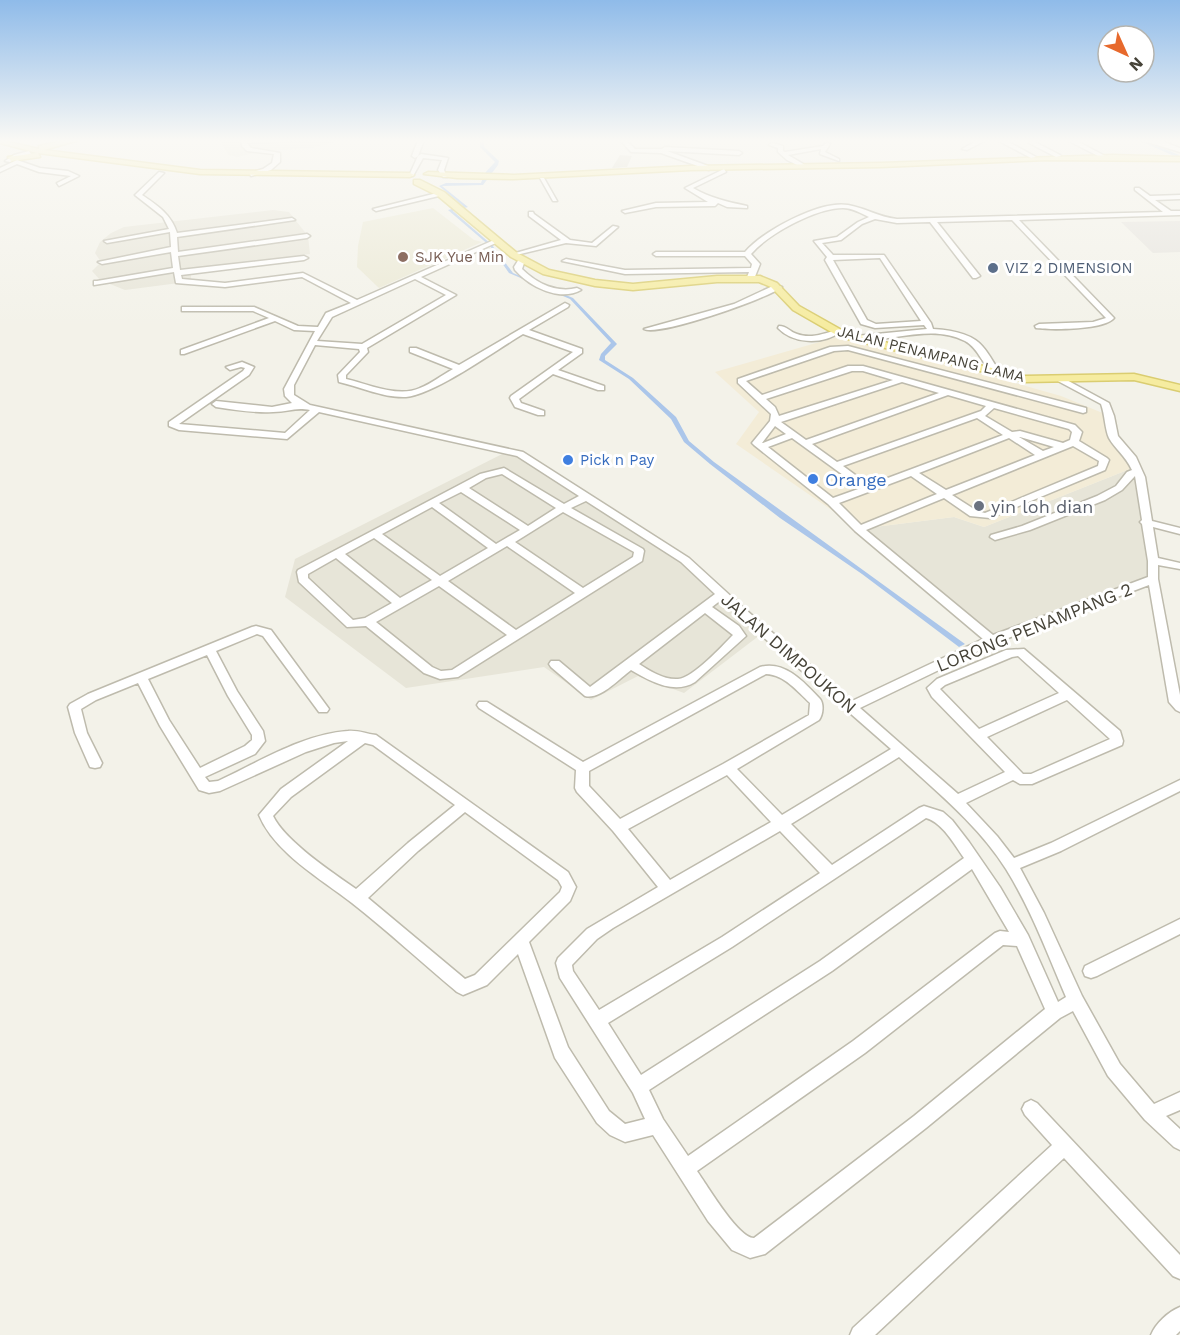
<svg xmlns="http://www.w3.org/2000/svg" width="1180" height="1335" font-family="'Work Sans',sans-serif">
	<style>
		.residential { fill: #e7e5d8 }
		.commercial { fill: #f3ecd7 }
		.industrial { fill: #e6e4de }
		.education { fill: #ebe9d5 }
		.water { fill: #abc6ea }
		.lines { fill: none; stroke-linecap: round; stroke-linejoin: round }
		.stream { stroke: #abc6ea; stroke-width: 1.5 }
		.canal { fill: #abc6ea; fill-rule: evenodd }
		.building { fill: #d4d0c0 }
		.minor-casing { stroke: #bebbad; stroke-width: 3 }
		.major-casing { stroke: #dacd71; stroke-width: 3 }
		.minor { fill: #fff; fill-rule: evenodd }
		.major { fill: #f6eca0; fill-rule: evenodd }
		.education-dot { fill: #8d6e63; stroke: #fff; stroke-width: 2 }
		.service-dot { fill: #5c6f8a; stroke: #fff; stroke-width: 2 }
		.shop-dot { fill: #3f7fe0; stroke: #fff; stroke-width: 2 }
		.worship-dot { fill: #6b7280; stroke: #fff; stroke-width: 2 }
		.labels { text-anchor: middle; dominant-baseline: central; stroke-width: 6; stroke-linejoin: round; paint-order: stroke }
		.far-education-label { font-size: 15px; fill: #785e54; stroke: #fff; text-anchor: start }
		.far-service-label { font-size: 15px; fill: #4e5e75; stroke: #fff; text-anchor: start }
		.far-street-label { font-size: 15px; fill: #464338; stroke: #fff }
		.far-shop-label { font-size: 15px; fill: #366cbe; stroke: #fff; text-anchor: start }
		.shop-label { font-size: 18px; fill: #366cbe; stroke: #fff; text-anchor: start }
		.worship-label { font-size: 18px; fill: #5b616d; stroke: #fff; text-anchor: start }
		.street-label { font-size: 18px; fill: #464338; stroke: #fff }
	</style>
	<rect width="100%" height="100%" fill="#f3f2e9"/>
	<path class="residential" d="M222,140H341L313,148L262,151L238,157L228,155L221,142Z
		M273,210L289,212L308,236L310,254L191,269V279L179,283L125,290L100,280L92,271L101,262L95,253L100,242L111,233L124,227Z
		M512,449L680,560L760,635L684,693L638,676L591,700L544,667L406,688L285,597L295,559Z
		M1135,467L1153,579L991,640L859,529L954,517L984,527Z"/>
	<path class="commercial" d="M844,335L1061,396L1110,416L1113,437L1135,467L984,527L954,517L859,529L736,444L759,412L715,372Z"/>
	<path class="industrial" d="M1180,221V252L1153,253L1121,222Z"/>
	<path class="education" d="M433,208L474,240L482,242L379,288L357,267L358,246L363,222Z"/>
	<path class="water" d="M480,140H484V147L499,161L498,165L483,185L442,186L468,207L453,211L492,245L513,273L573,298L617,344L605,356V360L633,378L676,417L689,441L714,462L965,644L959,647L862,574L780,518L710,464L684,442L671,419L629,379L599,360L601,354L611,343L570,299L509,273L490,246L448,210L463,206L439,186L446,183H481L484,174L495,162L480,147Z"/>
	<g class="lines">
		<path class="stream" d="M1176,155L1180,157"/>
		<path class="canal" d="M1138,140H1145L1179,155L1174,156Z"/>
	</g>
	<path class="building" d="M620,155L632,156L627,167L612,168Z"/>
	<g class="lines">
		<defs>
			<path id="minor" d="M241,140H309L247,143L251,148L280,153V162L271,170L251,176L249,173L263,169L272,163L274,154L247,151L242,146Z
				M418,140H424L418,156L415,158L412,156Z
				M620,140H626L635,149H662L665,147L739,151L742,153L739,155L667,151L711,167L709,170L661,153L631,152Z
				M978,140H986L967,150L962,149Z
				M997,140H1005L1036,157L1031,158Z
				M1031,140L1060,155L1061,156L1056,157L1029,143Z
				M1067,140H1075L1105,156L1100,157Z
				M1141,140H1165L1164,142L1180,148V152Z
				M827,142L830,144L825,152L839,159V161L820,154L821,149L788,155L805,165L803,168L787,160L778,152V148L769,145L772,143L783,146V151L785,152L823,146Z
				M29,151L31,154L18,157L10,162L5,161L14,155Z
				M421,154L448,158L444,170L447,177H443L438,170L442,160L423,158L413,176H409L418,156Z
				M17,160L40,168L68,171L79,176L59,186L57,183L71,176L39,172L17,164L0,172V168Z
				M724,169L726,172L693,188C710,198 728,202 747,206V208L727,207L718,203L715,206L656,207L625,213L622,211L656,203L708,202L685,188Z
				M159,172L164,173L142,195C157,205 171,214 177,233L292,218L295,220L177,237L178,252L307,234L310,236L307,238L178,256L180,270L304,256L308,258L304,260L181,275L182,279L225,283L303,273L357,300L494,240H498V242L421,277L456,295L367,348L368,352L346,375V379C368,384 398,398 420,388C431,384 442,375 453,369L410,352V348H416L459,365L565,303L569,305L568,307L529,330L582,349V353L558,370L604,386V390H598L553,374L519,399L521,403L544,411V415H538L515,407L510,398L511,396L573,352L523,334C496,350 434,395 406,397C384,398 360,387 339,382L338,375L360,352L359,349L315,345L294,385V395L310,405L523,452L689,558L746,610L852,701L983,639L855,531L828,504L754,445L752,443L770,421L771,414L738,383V379L830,347L848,346L1086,408V412L1083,413L848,350L834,351L746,381L762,395L848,366H863L1075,425L1082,432L1079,441L1107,458L1109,460L1105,470L990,518L970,516L944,498L866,530L993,635L1148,577V561L1142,524L1140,522L1142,520L1135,476L1122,490L1105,500L1030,530L995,540L990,537L991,535L1022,526L1097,496L1116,486L1127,472L1132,470C1125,455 1115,449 1109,438C1105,430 1105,415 1101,404L1056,380L1063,378L1109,403L1114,416L1118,436L1136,457L1145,477L1152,521L1180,528V534L1153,527L1158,558L1180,563V569L1158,565V579L1180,695V712L1176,710L1169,702L1149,585L995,643L860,708L958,794L1005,772L932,697L927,688L937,679L1006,650L1024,649L1120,731L1123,741L1122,745L1032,784H1020L1013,780L966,803L997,836L1014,858L1051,843L1180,780V791L1061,851L1020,868L1044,913L1082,996L1120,1064L1154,1104L1180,1092V1110L1166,1116L1180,1129V1150L1174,1147L1145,1120L1108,1076L1073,1011L1060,1018L926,1128L765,1254L750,1258L732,1250L708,1221L653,1135L625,1142L610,1135L597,1123L555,1058L518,954L487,985L463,995L457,992C422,963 388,931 352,903C321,879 274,852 259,815L281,789L348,741L334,743L306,752L220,791L209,793L199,790L160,726L138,683L96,700L81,709L87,733L102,763L100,767L95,768L90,767L75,733L68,707L70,704L88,694L252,627L256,626L271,630L329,709L327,712H319L263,636L257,634L216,651L237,691L263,731L265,741L255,754L205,777L209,782L218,781C259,762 303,734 348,731C358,730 367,734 376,735L568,872L576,887L570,901L529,942L568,1047L609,1111L625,1124L645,1119L633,1093L560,978L556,963L558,958L587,929L658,887L613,831L577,792L575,788L576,770L479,708L477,705L479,702H487L583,762L760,667C785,660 805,683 820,699C824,704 823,715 819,720L737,769L782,815L891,749L721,600L712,607L739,626L746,636L695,682C674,695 650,681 631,670C619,679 600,700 585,696L551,667L549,664L551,661H559L590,687L715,594L681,562L586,501L571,508L643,549L644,551L642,561L458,677L440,679L424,673L366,626L347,627L299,582L297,572L298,570L480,474L504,468L564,504L579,496L517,456L319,412L287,439L179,430L169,426V422L243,371L245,368L241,367L230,370L226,367L242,362L254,367L249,375L179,424L285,433L310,410C294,407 290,412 273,412C254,413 235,410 216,407L212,404L216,401L272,407L292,403L285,396L284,389L315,331L294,330L275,321L184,354H181V350L269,318L253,311H182V307H254L298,326L318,327L326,313L351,303L302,277L225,287L176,283L174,272L94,285V281H97L173,268L171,252L102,264L98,262L171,247L170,232L107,243L104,241L169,229L163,217L135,195ZM415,279L446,295L362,344L317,341L332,317ZM852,371H863L893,380L779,416L775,407L766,399ZM902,382L939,393L806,440L781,422ZM948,395L986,406L981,411L837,462L812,444ZM994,408L1069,429L1072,432L1070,440L1063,443L1020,431L1012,432L985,416ZM977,418L1003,435L869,485L843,466ZM775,426L786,434L763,443H762ZM1019,437H1020L1054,447L1043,451ZM792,438L861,488L833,498L768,447ZM1009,438L1035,455L946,490L919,473ZM1073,446L1099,461L1098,466L985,513L977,511L952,495ZM502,474L556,508L528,526L469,488L486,478ZM911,476L937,494L861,525L839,503ZM461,492L520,530L496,544L439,503ZM432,507L488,548L440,576L382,534ZM563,512L634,552L633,557L583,588L515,542ZM374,538L432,580L400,598L345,554ZM507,546L575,593L516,630L448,581ZM336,558L392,603L365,618L353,620L308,578V574ZM439,586L507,635L452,670L441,671L432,667L376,622ZM705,613L733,635C722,646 693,678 678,679C664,680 650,671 639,664ZM207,655L228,696L252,735V740L245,746L200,768L169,720L148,679ZM1018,656L1059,693L979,729L940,689L945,685L1012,657ZM766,674C785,675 797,691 810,703L809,715L723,764L620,819L589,786V771ZM1067,700L1110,739L1031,774H1023L987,737ZM365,743L373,745L455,805L408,843L356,889C333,873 285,841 273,816L291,797ZM899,757C936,791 979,826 1006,869C1031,909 1048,955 1066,997L1058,1002L1028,935L1000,887L969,842L952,820L943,812L924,806L919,808L832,865L791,824ZM727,775L771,822L670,880L628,829ZM465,812L558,880L562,887L560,892L475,975L465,979L368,898L418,851ZM926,818C943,823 954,844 964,858L820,961L641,1075L608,1023L732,947ZM780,831L820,873L722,937L599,1010L573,971L572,965L597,939L613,928ZM972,869L1009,932L1000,931L995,933L853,1041L688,1156L663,1119L649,1090L832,971ZM1003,945L1017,946L1045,1009L914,1116L754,1238C738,1238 707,1185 697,1171L865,1053Z
				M540,178H544L557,201H553Z
				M1135,188H1139L1150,196L1180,195V199L1155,200L1171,211H1180V215L1019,220L1114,318C1104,330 1052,330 1036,328L1035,326L1039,324L1093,322L1106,318L1012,220L937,222L980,276L976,278H973L930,222L897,223L875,219L862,224L841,240L822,243L833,255H884L931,323L933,329C950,330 972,333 983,347C990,355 994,364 1000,372L996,375C983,368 980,349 965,341C932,323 888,343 853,340L852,338L856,336L927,329L924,325L875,328L861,324L825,260L827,257L814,241L837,237L858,222L869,217C861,213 852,208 843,208C816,208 768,234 751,254L760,264L754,279H751L747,277L749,272L625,274L562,261L566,259L625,270L751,268L752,264L745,256H656L653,254L656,252H745C763,231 820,200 848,205C866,208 878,217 897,219L1163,212L1135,190ZM880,258L921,321L876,324L867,320L833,260Z
				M441,192L443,193V195L376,211L373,209Z
				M529,212H533L534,214L570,240L592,243L613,226L618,227L596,246L566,243L512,256V254L561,240L529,216Z
				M521,258L525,260L522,269C537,284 557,293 577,288L581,290C560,302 530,287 515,270L514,267L519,259Z
				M775,285L782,287C767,299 657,337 644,329L734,304Z
				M779,326C787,326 790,332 797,334C810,339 823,334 836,330L840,332C823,345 793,344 778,328Z
				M1180,919V934L1097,976L1091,978L1085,976L1083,971L1085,966Z
				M1031,1100L1037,1103L1180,1255V1279L1173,1276L1064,1158L875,1335H850L853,1328L1052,1145L1025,1115L1022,1109L1025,1103Z
				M1180,1307V1331L1176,1335H1151C1156,1323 1168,1312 1180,1307Z"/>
			<path id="major" d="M0,140L39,149V146L66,140H79L44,150L200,170L410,173L414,175L410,177L200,174L38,153L40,157L11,161L8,157L37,153L0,143Z
				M1113,155L1180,157V161L1046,160L881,167L691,170L514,179L457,178L424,174L428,172L514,175L691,166L881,163Z
				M414,180H420L444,192L517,253L549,270L595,280L633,284L717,276H760L777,283L799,306L847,333L1025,376L1134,374L1180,385V391L1134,380L1025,382L840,337L793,310L771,287L759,282H717L633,290L595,286L543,274L511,257L438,196L414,184Z"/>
		</defs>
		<use href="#minor" class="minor-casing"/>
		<use href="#major" class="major-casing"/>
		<use href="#minor" class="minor"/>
		<use href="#major" class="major"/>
	</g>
	<linearGradient id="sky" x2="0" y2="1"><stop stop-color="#8fbbe9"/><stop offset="0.43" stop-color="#faf9f5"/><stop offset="1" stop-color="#faf9f5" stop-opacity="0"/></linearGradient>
	<rect width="1180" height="327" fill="url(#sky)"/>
	<circle class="education-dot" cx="403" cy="257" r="6"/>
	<circle class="service-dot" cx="993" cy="268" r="6"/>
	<g class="shop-dot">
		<circle cx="568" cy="460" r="6"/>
		<circle cx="813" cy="479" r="6"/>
	</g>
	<circle class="worship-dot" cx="979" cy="506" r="6"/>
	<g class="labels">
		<g class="far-education-label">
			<text x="415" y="257">SJK Yue Min</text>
		</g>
		<g class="far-service-label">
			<text x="1005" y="268">VIZ 2 DIMENSION</text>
		</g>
		<g class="far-street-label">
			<text transform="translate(931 354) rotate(14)">JALAN PENAMPANG LAMA</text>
		</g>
		<g class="far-shop-label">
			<text x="580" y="460">Pick n Pay</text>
		</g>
		<g class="shop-label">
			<text x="825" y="479">Orange</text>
		</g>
		<g class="worship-label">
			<text x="991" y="506">yin loh dian</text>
		</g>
		<g class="street-label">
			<text transform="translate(1034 627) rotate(-22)">LORONG PENAMPANG 2</text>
			<text transform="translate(789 653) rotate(41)">JALAN DIMPOUKON</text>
		</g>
	</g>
	<g transform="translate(1126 54) rotate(135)"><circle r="28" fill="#ffffff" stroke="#b5b4af" stroke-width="1.5"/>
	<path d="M0-4.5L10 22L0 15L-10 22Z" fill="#e7692c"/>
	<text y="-9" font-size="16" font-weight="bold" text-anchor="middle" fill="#464338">N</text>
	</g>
</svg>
